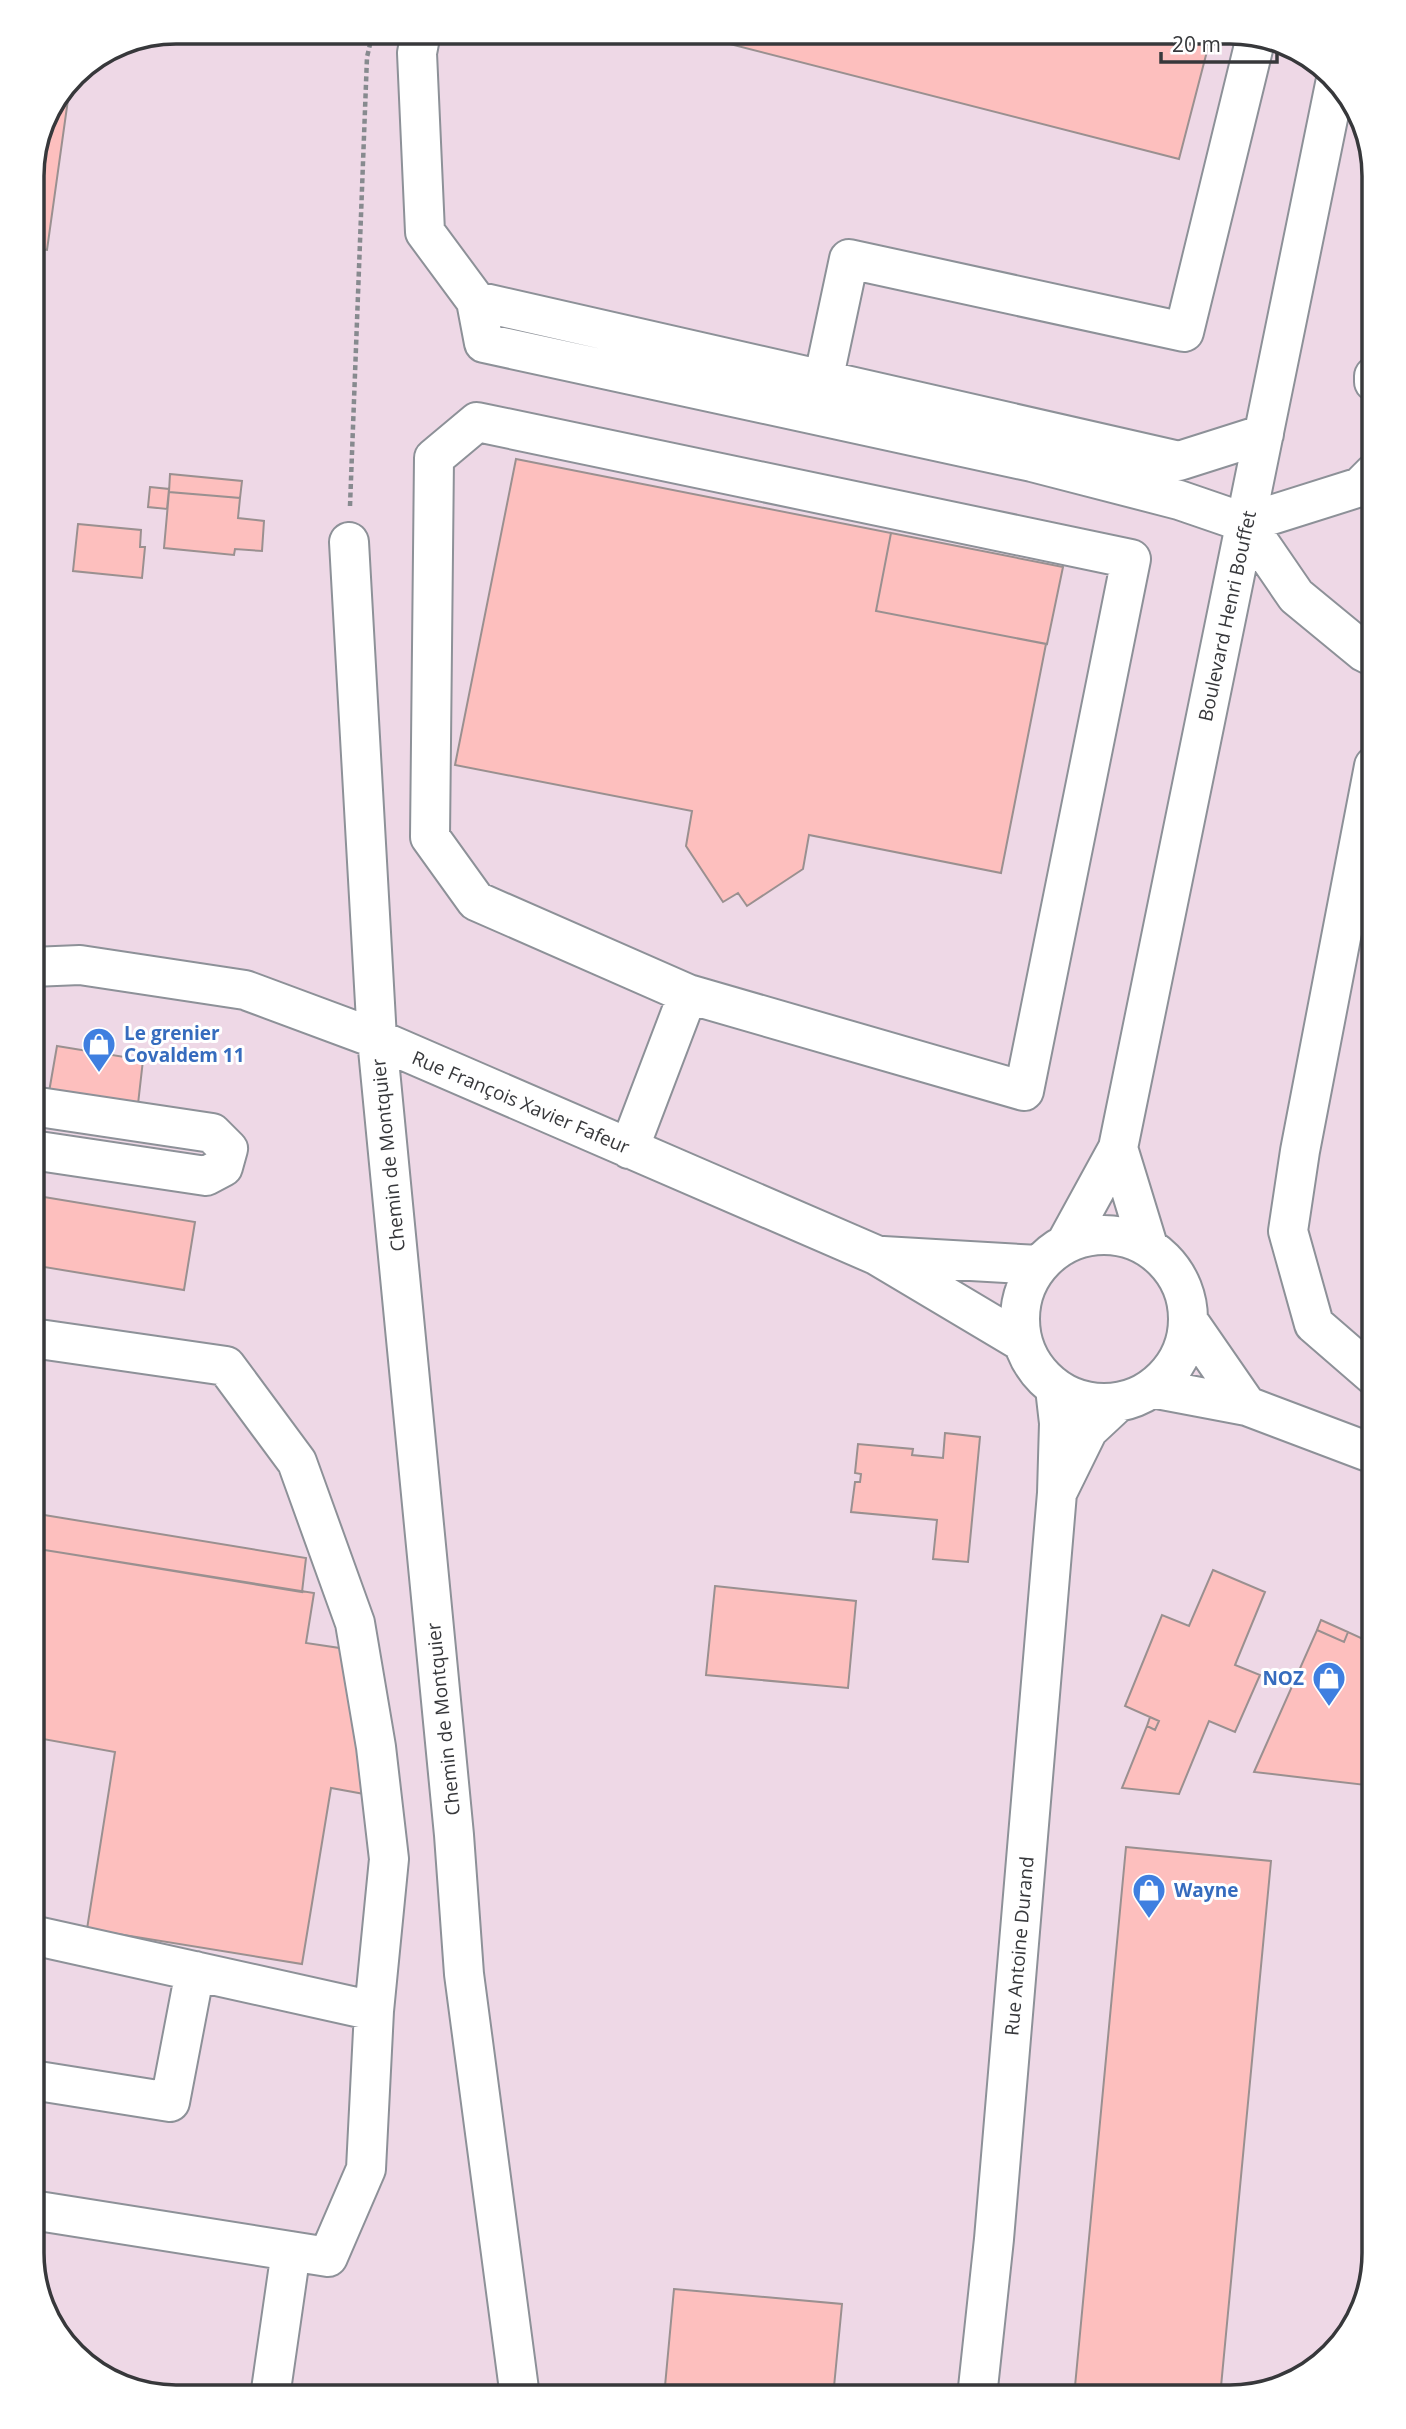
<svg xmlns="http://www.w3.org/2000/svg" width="1406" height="2429" font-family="'Open Sans',sans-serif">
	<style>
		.commercial { fill: #eed8e6 }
		.building { fill: #fdbfbe; stroke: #9a9090; stroke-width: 2 }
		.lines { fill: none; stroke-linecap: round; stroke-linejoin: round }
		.minor-casing { stroke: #8d9198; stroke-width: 42 }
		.path { stroke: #878a8f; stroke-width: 4.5; stroke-dasharray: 5 3.5; stroke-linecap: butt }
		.minor { stroke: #fff; stroke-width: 38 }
		.labels { text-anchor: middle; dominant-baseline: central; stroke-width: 6; stroke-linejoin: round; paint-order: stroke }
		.street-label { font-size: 19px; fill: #37383b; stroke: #fff }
		.shop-label { font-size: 19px; font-weight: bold; fill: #366cbe; stroke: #fff; text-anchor: start }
		.rim { fill: none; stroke: #37383b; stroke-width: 3.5 }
	</style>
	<rect width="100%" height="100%" fill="#e5e9f1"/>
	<path class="commercial" d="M176,32H1240L1311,56L1360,112L1374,176V2254L1350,2333L1294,2383L1230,2397H167L95,2373L46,2317L32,2253V167L43,120L74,73L121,42Z"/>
	<path class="building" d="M683,32H1212L1179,159Z
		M71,78L47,250L32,248V167L43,120Z
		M516,459L891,533L876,611L1046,644L1001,873L809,835L803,869L747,906L738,893L723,902L686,846L692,811L455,765Z
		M170,474L242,481L240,498L169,492Z
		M150,487L169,489L167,509L148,507Z
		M169,492L240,498L238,518L264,521L262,551L235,549L234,555L164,548Z
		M78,524L141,530L140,547H145L142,578L73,571Z
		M891,533L1063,567L1047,644L876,611Z
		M57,1046L143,1060L138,1104L49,1092Z
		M32,1195L195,1222L184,1290L32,1265Z
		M945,1433L980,1437L968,1562L933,1559L937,1520L851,1512L855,1482H860L861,1474L855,1473L858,1444L913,1449L912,1455L943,1458Z
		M32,1513L306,1558L302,1592L32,1548Z
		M32,1548L314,1593L306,1643L346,1649L364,1794L331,1788L302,1964L87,1929L115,1752L32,1737Z
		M1213,1570L1265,1592L1235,1665L1260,1675L1235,1732L1209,1721L1179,1794L1122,1788L1147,1726L1155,1730L1159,1721L1125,1706L1162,1615L1189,1626Z
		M715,1586L856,1601L848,1688L706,1675Z
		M1321,1620L1348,1632L1344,1642L1317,1630Z
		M1317,1630L1344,1642L1348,1632L1374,1644V1786L1254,1772Z
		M1150,1717L1159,1721L1155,1730L1147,1726Z
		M1126,1847L1271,1861L1220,2397H1074Z
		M674,2289L842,2304L833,2397H664Z"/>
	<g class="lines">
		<defs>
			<path id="minor" d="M421,32L417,53L425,232L476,301L1179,461L1264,434
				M476,301L484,343L1032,462L1179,500L1246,523
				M823,381L849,259L1184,332L1256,37
				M1374,382V376
				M349,542L377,1039L454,1835L464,1974L520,2397
				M1374,657L1364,652L1296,596L1246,523L1360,487L1374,473
				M32,967L80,965L245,990L377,1039L876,1255L1022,1342
				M1118,1148L1148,1246
				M629,1149L688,994L1024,1091L1131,559L477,422L434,458L430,837L476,901L688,994
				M32,1150L206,1176L223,1167L228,1149L212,1133L32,1106
				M1020 1319a84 84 0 1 1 168 0a84 84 0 1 1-168 0Z
				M1066,1243L1118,1148L1335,84
				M883,1256L1039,1265
				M1189,1322L1247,1406
				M1374,1376L1314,1324L1288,1231L1300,1151L1374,766
				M1055,1388L1059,1423L1057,1493L1088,1430L1118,1402
				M1152,1388L1247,1406L1374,1454
				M32,1935L374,2011
				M32,2080L170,2102L195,1971
				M32,2210L328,2257L366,2169L374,2011L389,1859L376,1747L355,1623L297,1462L226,1366L32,1338
				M270,2397L291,2251
				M977,2397L994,2239L1057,1493"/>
		</defs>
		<use href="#minor" class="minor-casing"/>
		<path class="path" d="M350,506L367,57L373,32"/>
		<use href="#minor" class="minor"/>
	</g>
	<defs>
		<symbol id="shop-pin" viewBox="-11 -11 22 30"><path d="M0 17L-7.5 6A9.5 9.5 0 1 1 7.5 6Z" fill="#3f7fe0" stroke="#fff"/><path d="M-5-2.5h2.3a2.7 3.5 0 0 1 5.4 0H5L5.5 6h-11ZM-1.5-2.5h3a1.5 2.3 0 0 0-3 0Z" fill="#fff"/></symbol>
	</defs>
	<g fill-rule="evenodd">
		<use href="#shop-pin" x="80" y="1025" width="38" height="52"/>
		<use href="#shop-pin" x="1310" y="1659" width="38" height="52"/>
		<use href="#shop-pin" x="1130" y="1871" width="38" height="52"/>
	</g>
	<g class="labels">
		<g class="street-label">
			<text transform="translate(1227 616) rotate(-78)">Boulevard Henri Bouffet</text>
			<text transform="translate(521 1102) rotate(23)">Rue François Xavier Fafeur</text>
			<text transform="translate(388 1155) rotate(-96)">Chemin de Montquier</text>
			<text transform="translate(443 1719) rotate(-96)">Chemin de Montquier</text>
			<text transform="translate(1019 1946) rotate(-85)">Rue Antoine Durand</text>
		</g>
		<g class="shop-label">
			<text x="124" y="1033">Le grenier<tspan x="124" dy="22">Covaldem 11</tspan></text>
			<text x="1304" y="1678" text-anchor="end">NOZ</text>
			<text x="1174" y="1890">Wayne</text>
		</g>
	</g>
	<path d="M0 0H1406V2429H0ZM176 44H1230A132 132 0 0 1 1362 176V2253A132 132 0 0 1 1230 2385H176A132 132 0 0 1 44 2253V176A132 132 0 0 1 176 44Z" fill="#fff" fill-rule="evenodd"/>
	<path class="rim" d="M176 44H1230A132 132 0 0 1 1362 176V2253A132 132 0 0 1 1230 2385H176A132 132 0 0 1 44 2253V176A132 132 0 0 1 176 44Z"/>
	<path d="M1161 52v10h116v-10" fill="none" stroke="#37383b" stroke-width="3.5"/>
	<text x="1172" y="52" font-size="21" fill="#37383b" stroke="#ffffff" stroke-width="5" paint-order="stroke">20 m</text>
</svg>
